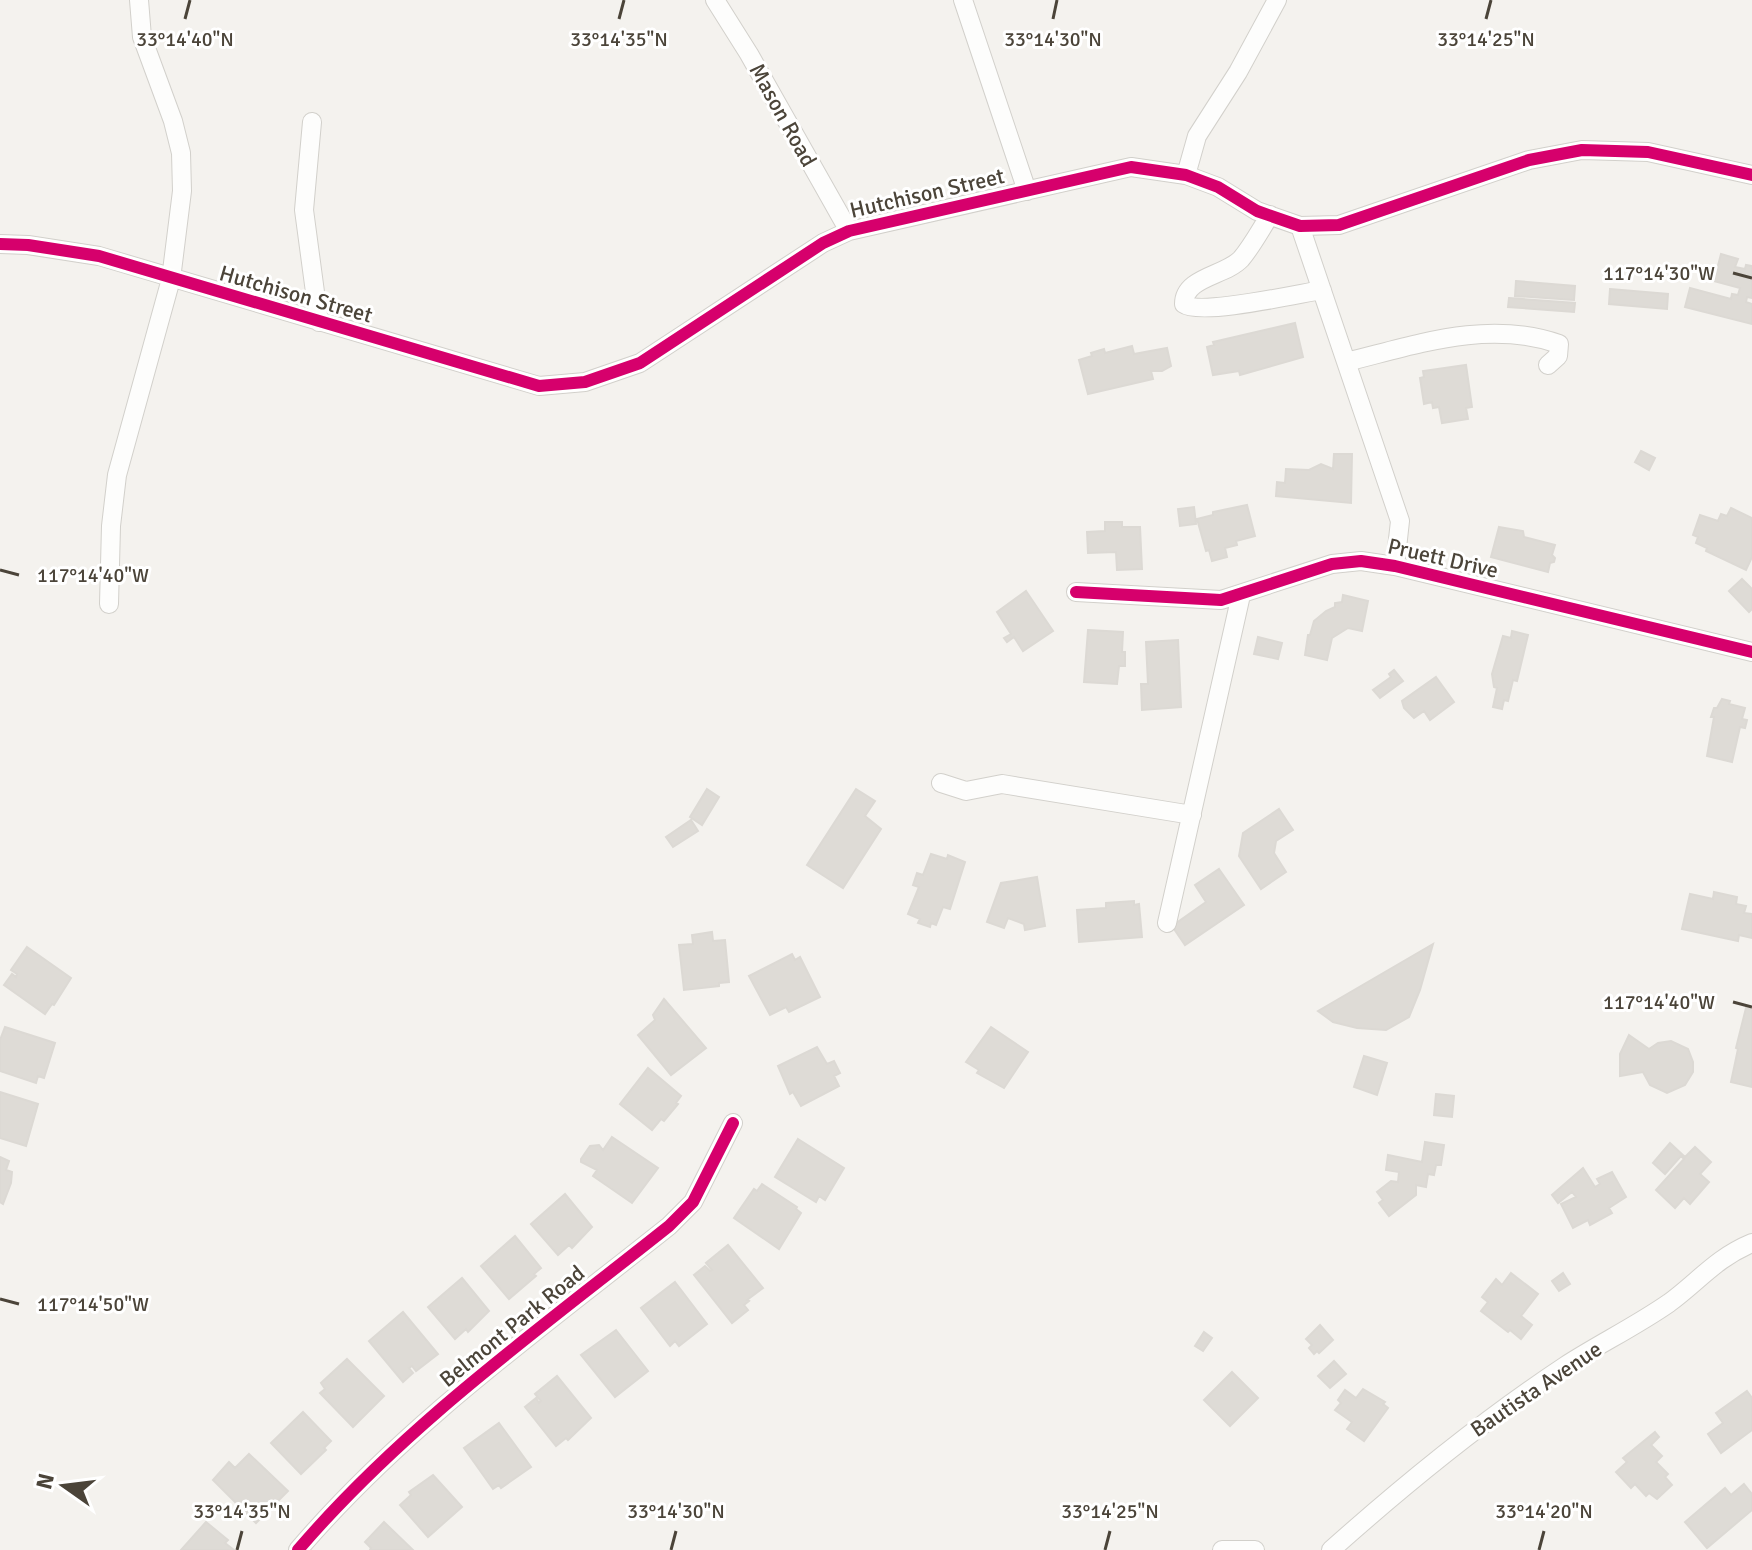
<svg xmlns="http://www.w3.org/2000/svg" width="1752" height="1550" font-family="Signika,sans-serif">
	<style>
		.building { fill: #dedbd6; stroke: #dcd9d4; stroke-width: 2 }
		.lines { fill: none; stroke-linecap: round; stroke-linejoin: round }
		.minor-casing { stroke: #d2d0cb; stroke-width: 20 }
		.minor { stroke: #fdfdfc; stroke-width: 18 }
		.cycleway-casing { stroke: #fff; stroke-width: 17 }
		.cycleway { stroke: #d6006c; stroke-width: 12 }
		.ticks { fill: none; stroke: #4b4439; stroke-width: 3 }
		.labels { text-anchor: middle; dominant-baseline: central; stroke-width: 6; stroke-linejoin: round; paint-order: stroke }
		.street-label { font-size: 22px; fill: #4b4439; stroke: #fff }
		.ticks-label { font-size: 20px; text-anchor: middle; fill: #4b4439; stroke: #fff; stroke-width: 6; stroke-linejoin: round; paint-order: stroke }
	</style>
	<rect width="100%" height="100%" fill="#f4f2ee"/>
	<path class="building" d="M1721,254L1738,259L1735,267L1745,269L1746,265L1752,266V298L1747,297L1746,302L1752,304V324L1685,307L1690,288L1731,299L1732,294L1738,295L1740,288L1714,281Z
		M1516,281L1575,286L1574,300L1515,296Z
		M1610,289L1668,294L1667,309L1609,304Z
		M1509,298L1575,303L1574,312L1508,307Z
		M1295,323L1303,357L1240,375L1239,371L1213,375L1207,347L1214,345L1213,342Z
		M1132,346L1134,354L1167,348L1171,366L1162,371H1151L1153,379L1088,394L1079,360L1092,356L1091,353L1104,349L1105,353Z
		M1466,365L1472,407L1466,408L1468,419L1442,423L1439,407L1433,408L1432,402L1424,404L1420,378L1424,377L1423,371Z
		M1641,451L1655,458L1649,470L1635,462Z
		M1334,454H1352L1351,503L1276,496L1277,482L1285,483L1286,469L1309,470L1321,464L1333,469Z
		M1247,505L1255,536L1236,541L1237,545L1225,548L1227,557L1212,561L1209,550L1206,551L1197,519L1213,515V512Z
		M1194,507L1196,524L1180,526L1178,509Z
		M1731,508L1752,518V557L1746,570L1706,551L1707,548L1696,543L1698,537L1693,535L1700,515L1718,521L1721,514L1727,516Z
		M1105,522H1122V527H1140L1142,569L1117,570L1116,552L1088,553L1087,532L1105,531Z
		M1499,527L1523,531L1524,537L1555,545L1552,555L1555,558L1554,562L1550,563L1548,572L1491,557Z
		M1742,579L1752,589V609L1749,612L1729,591Z
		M1026,591L1053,631L1023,651L1014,637L1007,642L1004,638L1011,634L997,612Z
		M1343,595L1368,601L1362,631L1348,628L1332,638L1327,660L1305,655L1308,635H1310L1314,621L1326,611L1335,607V603L1342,602Z
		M1088,630L1123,632L1122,652H1125V666H1119L1117,684L1084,682Z
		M1512,631L1528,635L1517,681L1513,680L1508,701L1504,700L1502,709L1493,707L1497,688L1494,687L1492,674L1503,636L1511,638Z
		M1258,637L1282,643L1278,659L1254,654Z
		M1178,640L1181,707L1142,710L1141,684H1148L1146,642Z
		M1394,670L1403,681L1380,698L1373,690L1391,677L1389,674Z
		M1436,677L1454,702L1430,720L1424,711L1414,718L1404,708L1402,701Z
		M1722,699L1730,701L1729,704L1745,708L1742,719L1747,720L1745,728L1740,727L1732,762L1707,756L1714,717H1711L1714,708H1717Z
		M707,789L719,797L702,825L690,817Z
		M856,789L875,801L865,816L881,829L843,888L807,865Z
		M1279,809L1293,830L1276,841L1274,853L1286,872L1261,889L1239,856L1243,833Z
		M691,820L698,831L673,847L666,837Z
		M931,854L947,859L948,855L965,862L950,909L943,907L936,925L931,923L930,927L918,923L920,919L908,914L919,887L913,885L917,873L923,875Z
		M1219,869L1244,905L1185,945L1172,926L1206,902L1195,885Z
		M1037,877L1045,926L1025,930L1024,924L1008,918L1004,928L987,922L1001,883Z
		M1714,892L1737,897L1736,904L1746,906L1744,913L1752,914V938L1739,935L1738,941L1682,929L1690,894L1713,899Z
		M1134,901V905L1139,904L1142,937L1079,942L1077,910L1106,908V903Z
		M712,932L713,941L725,940L729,982L719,983V986L684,990L679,945L693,944L692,935Z
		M1433,944L1420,990L1409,1017L1386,1030L1357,1028L1333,1022L1318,1011Z
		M27,947L71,978L54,1005L52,1004L45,1014L4,985L12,974L16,977L17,974L11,970Z
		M792,954L795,960L800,957L820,997L789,1012L786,1007L770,1015L749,976Z
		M664,999L706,1048L671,1075L638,1035L655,1020L653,1015Z
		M1746,1008L1752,1009V1087L1731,1082L1738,1049L1736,1048Z
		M5,1027L55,1043L44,1078L38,1076L36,1083L0,1071V1040Z
		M991,1027L1028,1052L1004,1088L977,1073L979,1070L966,1062Z
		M1629,1035L1649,1049L1658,1043L1671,1041L1688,1049L1693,1062V1072L1685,1085L1667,1093L1650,1085L1643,1072L1620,1076V1054Z
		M817,1047L827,1064L834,1061L840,1073L834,1076L839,1086L801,1106L793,1092L790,1094L778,1066Z
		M1364,1056L1387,1063L1377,1095L1354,1087Z
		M648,1068L681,1096L676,1103L678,1104L664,1121L661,1119L652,1130L620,1104Z
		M0,1092L38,1104L26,1146L0,1138Z
		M1436,1094L1454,1096L1452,1117L1434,1115Z
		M612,1137L658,1168L632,1203L593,1176L597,1170L581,1162V1159L590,1146L599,1145L603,1150Z
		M798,1139L844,1168L825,1200L819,1196L816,1202L775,1177Z
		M1425,1142L1444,1145L1441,1165H1436L1434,1175L1428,1174L1426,1187L1416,1185V1195L1389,1216L1379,1203L1383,1200L1377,1192L1391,1181L1398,1182L1399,1172L1386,1170L1388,1155L1422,1162Z
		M1670,1143L1685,1157L1695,1147L1711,1162L1700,1174L1709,1182L1690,1204L1684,1198L1675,1208L1656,1190L1684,1159L1681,1156L1665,1174L1653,1163Z
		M0,1157L9,1161L6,1170L12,1172L11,1183L3,1204L0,1202Z
		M1583,1168L1595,1187L1600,1184L1597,1179L1612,1172L1626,1197L1609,1208L1612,1213L1590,1225L1588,1220L1573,1228L1561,1204L1576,1197L1572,1192L1558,1203L1552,1195Z
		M762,1184L797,1207L796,1209L801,1213L779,1249L734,1218L754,1189L757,1191Z
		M565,1194L592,1227L572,1248L569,1245L558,1255L531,1224Z
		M515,1236L541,1268L534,1274L536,1276L509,1299L481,1266Z
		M728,1245L763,1288L747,1300L749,1301L744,1305L748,1310L732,1323L694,1275L705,1266L710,1271L712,1270L706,1263Z
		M1511,1273L1538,1294L1521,1316L1532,1325L1521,1339L1510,1330L1508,1332L1481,1311L1488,1302L1482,1297L1496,1279L1502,1285Z
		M1563,1273L1570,1284L1559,1291L1552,1281Z
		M462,1278L489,1311L468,1332L466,1329L455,1339L428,1307Z
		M675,1282L707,1324L679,1346L675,1341L670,1346L641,1308Z
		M403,1312L438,1354L416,1371L412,1366L409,1368L413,1373L403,1382L369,1341Z
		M1320,1325L1333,1340L1319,1353L1317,1351L1314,1354L1309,1348L1312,1345L1306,1339Z
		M616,1330L648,1371L615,1397L581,1355Z
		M1204,1332L1212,1338L1203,1351L1195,1346Z
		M347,1359L384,1396L353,1427L320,1393L325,1389L321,1383Z
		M1334,1361L1346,1374L1330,1388L1318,1376Z
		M1232,1372L1258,1398L1230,1426L1204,1400Z
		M557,1376L591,1418L568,1440L566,1438L556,1446L525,1407L536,1398L539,1403L541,1401L535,1394Z
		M1363,1389L1385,1402L1383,1404L1388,1408L1364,1441L1347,1429L1352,1422L1335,1410L1341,1403L1338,1400L1345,1390L1356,1398Z
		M1747,1391L1752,1398V1430L1721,1453L1708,1434L1723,1423L1716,1413Z
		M303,1412L331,1441L324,1448L326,1450L301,1474L271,1443Z
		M499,1423L531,1467L501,1488L499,1485L493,1489L464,1448Z
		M1655,1432L1659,1437L1651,1445L1662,1456L1656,1462L1668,1474L1665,1477L1672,1485L1657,1499L1649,1493L1646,1496L1635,1484L1631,1488L1616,1472L1627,1462L1623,1458Z
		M249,1454L288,1491L256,1523L213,1480L229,1462L235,1468Z
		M433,1475L462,1507L428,1537L400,1505L411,1495L409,1492Z
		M1744,1484L1752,1494V1510L1707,1548L1685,1522L1725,1488L1731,1495Z
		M206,1522L228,1540L225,1543L234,1550H181Z
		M384,1522L413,1550H370L371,1548L365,1542Z"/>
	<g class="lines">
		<defs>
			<path id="minor" d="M715,0L749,54L849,231
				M963,0L1027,191
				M312,122L304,210L319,322
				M1186,175L1197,136L1238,72L1277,0
				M1270,215C1261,229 1252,246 1241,259C1225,276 1184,277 1184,304C1200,316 1297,294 1322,290
				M1300,226L1400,521L1395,566
				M0,244L28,245L99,256L539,386L585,382L640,363L823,243L849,231L1131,167L1186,175L1218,187L1257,211L1300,226L1339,225L1529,160L1582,150L1648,152L1752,175
				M1346,362C1416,345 1487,319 1559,344L1558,356L1548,365
				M1076,592L1221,600L1332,564L1361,561L1395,566L1752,652
				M109,604L111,526L117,475L171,279L182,191L181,153L173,121L142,37L139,0
				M941,783L966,791L1002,784L1192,815
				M1167,923L1241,595
				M298,1550C405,1425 541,1328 669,1226L693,1202L733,1123
				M1222,1550H1255
				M1331,1550C1405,1484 1482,1421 1565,1366C1599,1344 1636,1326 1669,1303C1699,1281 1716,1258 1752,1243"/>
		</defs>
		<use href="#minor" class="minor-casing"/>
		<use href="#minor" class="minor"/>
		<defs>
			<path id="cycleway" d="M0,244L28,245L99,256L539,386L585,382L640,363L823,243L849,231L1131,167L1186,175L1218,187L1257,211L1300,226L1339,225L1529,160L1582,150L1648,152L1752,175
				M1076,592L1221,600L1332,564L1361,561L1395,566L1752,652
				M298,1550C405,1425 541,1328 669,1226L693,1202L733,1123"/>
		</defs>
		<use href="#cycleway" class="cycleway-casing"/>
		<use href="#cycleway" class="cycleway"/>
	</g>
	<path class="ticks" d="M185,19L190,0M619,19L624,0M1053,19L1057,0M1486,19L1491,0M1733,273L1752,278M0,570L19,575M1733,1002L1752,1007M0,1299L19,1304M237,1550L242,1531M671,1550L676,1531M1105,1550L1110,1531M1539,1550L1544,1531"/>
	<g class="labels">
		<g class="street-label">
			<text transform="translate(783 115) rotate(61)">Mason Road</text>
			<text transform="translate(927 193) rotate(-13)">Hutchison Street</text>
			<text transform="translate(296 294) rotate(16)">Hutchison Street</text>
			<text transform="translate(1443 558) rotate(13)">Pruett Drive</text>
			<text transform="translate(512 1326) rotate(-39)">Belmont Park Road</text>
			<text transform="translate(1536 1389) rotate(-34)">Bautista Avenue</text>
		</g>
	</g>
	<g class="ticks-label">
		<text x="185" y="46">33°14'40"N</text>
		<text x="619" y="46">33°14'35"N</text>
		<text x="1053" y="46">33°14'30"N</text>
		<text x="1486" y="46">33°14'25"N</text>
		<text x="1659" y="280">117°14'30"W</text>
		<text x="93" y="582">117°14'40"W</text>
		<text x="1659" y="1009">117°14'40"W</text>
		<text x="93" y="1311">117°14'50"W</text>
		<text x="242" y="1518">33°14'35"N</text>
		<text x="676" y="1518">33°14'30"N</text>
		<text x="1110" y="1518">33°14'25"N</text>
		<text x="1544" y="1518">33°14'20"N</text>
	</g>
	<g transform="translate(64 1486) rotate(284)" stroke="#ffffff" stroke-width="6" paint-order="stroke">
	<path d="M0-6L14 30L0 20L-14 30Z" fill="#4b4439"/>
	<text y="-12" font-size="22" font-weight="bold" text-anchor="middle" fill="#4b4439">N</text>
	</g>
</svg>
